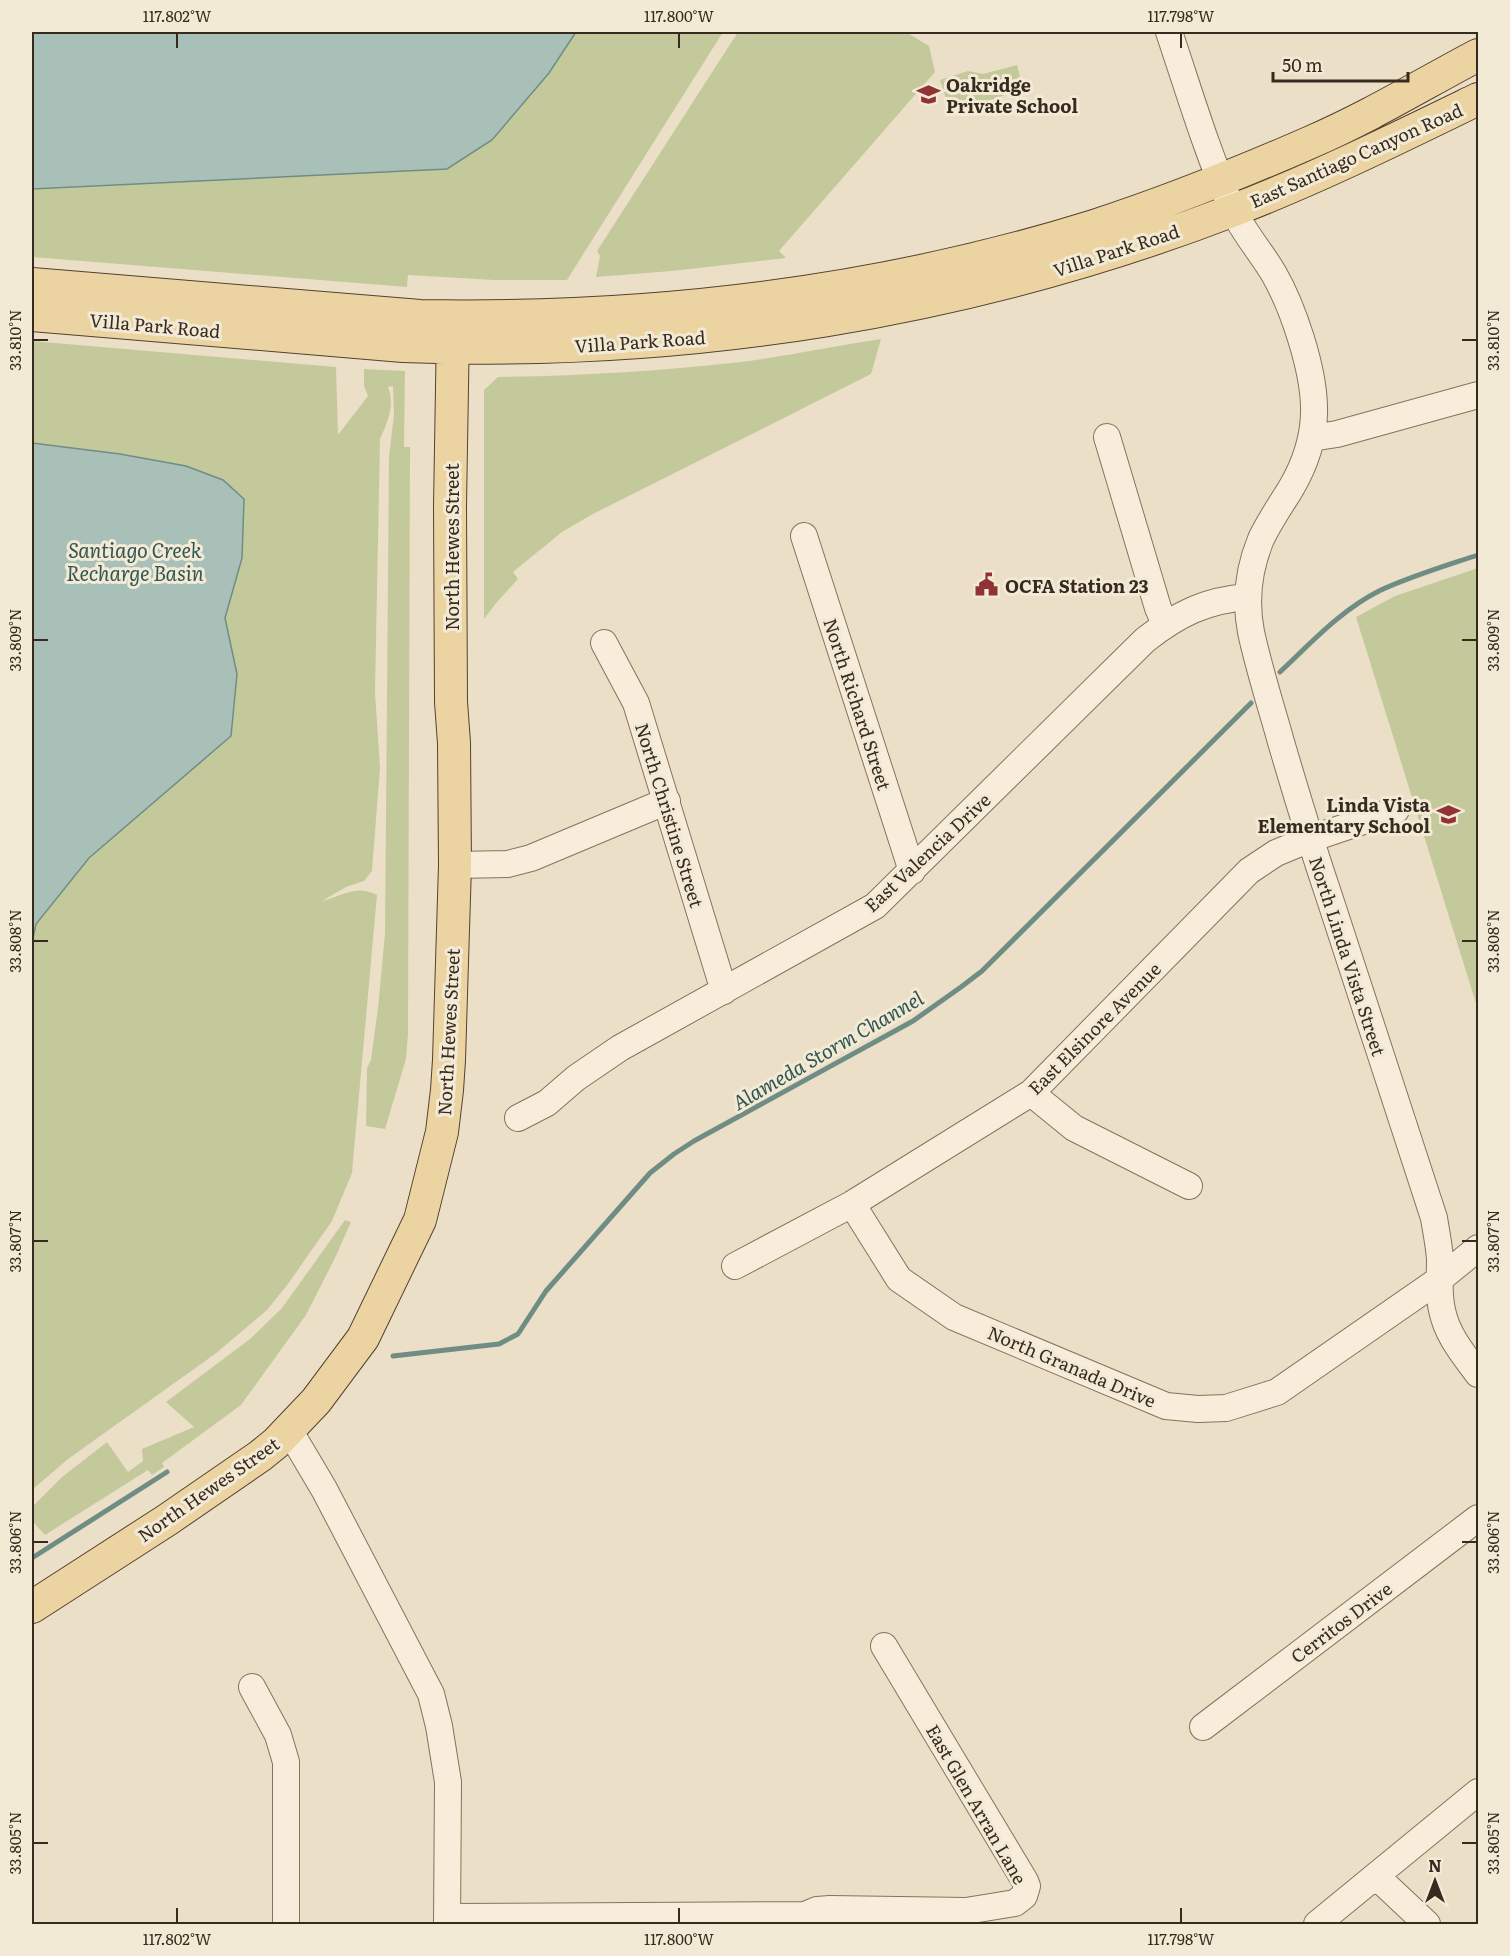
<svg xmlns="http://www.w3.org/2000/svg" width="1510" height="1956" font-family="Literata,serif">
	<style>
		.green { fill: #c4c99c }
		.water { fill: #a8c0b8; stroke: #6f8d85; stroke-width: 1.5 }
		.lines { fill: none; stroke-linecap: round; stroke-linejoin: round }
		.stream { stroke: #6f8d85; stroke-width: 5 }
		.minor-casing { stroke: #86725e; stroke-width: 28 }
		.major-casing { stroke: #544131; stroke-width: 34 }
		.minor { stroke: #f7edda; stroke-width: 26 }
		.major { stroke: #ebd3a2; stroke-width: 32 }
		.ticks { fill: none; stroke: #372b20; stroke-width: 2 }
		.labels { text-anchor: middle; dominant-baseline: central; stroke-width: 6; stroke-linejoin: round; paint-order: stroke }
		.poi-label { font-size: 18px; font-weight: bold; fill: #372b20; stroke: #f3ead6; text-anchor: start }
		.street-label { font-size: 18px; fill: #372b20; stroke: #f3ead6 }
		.water-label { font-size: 20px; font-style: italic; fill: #315653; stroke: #f3ead6 }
		.neatline { fill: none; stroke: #372b20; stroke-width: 2 }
		.ticks-label { font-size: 15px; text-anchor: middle; fill: #372b20 }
	</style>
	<rect width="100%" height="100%" fill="#ebe0c7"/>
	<path class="green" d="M576,32H723L567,280H494L408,275L407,287L32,257V189L447,168L492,140L549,73Z
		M738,32H906L929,46L935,72L779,251L786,258L672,271L596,277L600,256L597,251Z
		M1017,65L1022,85L1019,90L951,114L940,80L968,71L983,74Z
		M881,339L871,374L591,515L562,532L513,572L518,579L497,602L484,619V390L498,377C580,376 660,371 741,362C787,356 834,346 881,339Z
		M32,341L336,367L338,435L368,396L364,386V369L405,371L404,447H410L408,1034L406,1059L385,1129L366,1126L367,1068L371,1060L378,1008L385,933L389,457L394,414L393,386L388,387C395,405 388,421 380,439L375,692L380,768L372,871L364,881L346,887L322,901C342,896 356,884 377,895L352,1173L332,1221L288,1284L267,1310L215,1354L68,1459L32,1490V943L35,924L89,858L231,736L237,674L225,618L242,558L244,499L223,480L120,454L32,443Z
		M1478,568V1010L1356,617L1395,596Z
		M345,1220L351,1222L335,1258L306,1315L241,1405L162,1463L164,1467L152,1475L148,1470L45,1535L32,1521V1507L62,1477L107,1442L128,1472L143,1461L142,1449L194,1427L166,1402L250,1339L282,1308Z"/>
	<path class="water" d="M32,32H576L549,73L492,140L447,169L32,189Z
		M32,443L120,454L186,466L223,480L244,499L242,558L225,618L237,674L231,736L89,858L36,924L32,943Z"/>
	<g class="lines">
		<path class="stream" d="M1280,672C1311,643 1341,610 1379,591C1411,576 1445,566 1478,555
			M393,1356L499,1344L518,1334L546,1291L650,1173L674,1154L694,1141L913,1021L961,987L982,971L1251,703
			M32,1558L167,1472"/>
		<defs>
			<path id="minor" d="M1169,32C1189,91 1207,153 1233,210C1244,233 1261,252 1274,274C1293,307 1313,367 1314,406C1315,435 1305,465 1290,490C1280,506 1269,522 1261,539C1249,568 1245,601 1251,632C1259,669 1271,706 1281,742C1296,793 1311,843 1328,893C1363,1001 1399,1110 1434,1218C1436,1231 1439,1245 1440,1259C1440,1276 1438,1293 1442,1310C1447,1335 1463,1354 1478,1374
				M1107,437L1158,608L1165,624
				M1311,438L1337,434L1478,395
				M804,536L912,871
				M604,643L636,703L724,991
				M455,865L508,864L531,858L667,801
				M1031,1093L1074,1128L1189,1186
				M518,1118L547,1103L576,1078L620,1048L875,906L1145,640C1178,614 1206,600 1248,597
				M852,1204L899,1279L954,1317L1166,1406L1198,1409L1226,1408L1277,1392L1440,1279L1478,1248
				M735,1266L852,1204L1031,1093L1249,871L1276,853L1310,839L1396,810
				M289,1430L324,1489L431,1694L439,1726L448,1782L447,1924
				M252,1687L278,1735L286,1762V1924
				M1203,1727L1478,1518
				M1377,1877L1427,1924
				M447,1917L805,1915L817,1910L830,1909L966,1911L1015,1903L1024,1896L1027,1886L1025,1881L884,1646
				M1317,1924L1478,1792"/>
			<path id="major" d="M32,284L420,316C648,320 876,294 1094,226C1168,202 1240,173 1311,142C1369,117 1423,84 1478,55
				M32,315L403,346C686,357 969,312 1234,210C1317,178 1398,138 1478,99
				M32,1607L167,1520L260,1456L276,1443L316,1401L363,1338L420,1220L442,1132L447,1090L449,1060L455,865L454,743L451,702L450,506L453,328"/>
		</defs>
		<use href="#minor" class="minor-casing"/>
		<use href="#major" class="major-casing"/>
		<use href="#minor" class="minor"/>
		<use href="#major" class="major"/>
	</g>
	<path class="ticks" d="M177,33V48M679,33V48M1181,33V48M33,340H48M1462,340H1477M33,640H48M1462,640H1477M33,941H48M1462,941H1477M33,1241H48M1462,1241H1477M33,1542H48M1462,1542H1477M33,1843H48M1462,1843H1477M177,1908V1923M679,1908V1923M1181,1908V1923"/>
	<defs>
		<symbol id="school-bare" viewBox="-9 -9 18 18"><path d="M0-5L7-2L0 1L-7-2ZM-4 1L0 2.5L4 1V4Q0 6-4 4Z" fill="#913234" stroke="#f3ead6" stroke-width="2.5" paint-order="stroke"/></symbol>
		<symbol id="civic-bare" viewBox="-9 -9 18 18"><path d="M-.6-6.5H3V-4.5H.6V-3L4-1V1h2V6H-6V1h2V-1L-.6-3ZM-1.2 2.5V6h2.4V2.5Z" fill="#913234" stroke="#f3ead6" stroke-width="2.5" paint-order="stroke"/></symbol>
	</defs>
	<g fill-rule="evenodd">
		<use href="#school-bare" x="912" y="78" width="33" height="33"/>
		<use href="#civic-bare" x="970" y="568" width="33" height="33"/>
		<use href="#school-bare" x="1432" y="798" width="33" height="33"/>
	</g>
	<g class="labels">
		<g class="poi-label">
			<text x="946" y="84">Oakridge<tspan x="946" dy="21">Private School</tspan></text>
			<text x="1005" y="585">OCFA Station 23</text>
			<text x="1430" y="804" text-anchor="end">Linda Vista<tspan x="1430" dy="21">Elementary School</tspan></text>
		</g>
		<g class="street-label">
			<text transform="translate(1356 155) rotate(-24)">East Santiago Canyon Road</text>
			<text transform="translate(1116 250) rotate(-18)">Villa Park Road</text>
			<text transform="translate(155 325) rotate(5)">Villa Park Road</text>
			<text transform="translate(640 341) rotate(-4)">Villa Park Road</text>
			<text transform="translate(451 547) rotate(-90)">North Hewes Street</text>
			<text transform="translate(858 704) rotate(72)">North Richard Street</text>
			<text transform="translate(670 815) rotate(73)">North Christine Street</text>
			<text transform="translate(927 852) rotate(-43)">East Valencia Drive</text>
			<text transform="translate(1348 956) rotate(72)">North Linda Vista Street</text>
			<text transform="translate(1094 1028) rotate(-45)">East Elsinore Avenue</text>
			<text transform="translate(448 1032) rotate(-87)">North Hewes Street</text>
			<text transform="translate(1072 1366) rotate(23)">North Granada Drive</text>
			<text transform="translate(208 1489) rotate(-35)">North Hewes Street</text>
			<text transform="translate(1341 1622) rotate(-37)">Cerritos Drive</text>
			<text transform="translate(977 1804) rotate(60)">East Glen Arran Lane</text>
		</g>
		<g class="water-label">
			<text x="135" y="549">Santiago Creek<tspan x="135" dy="23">Recharge Basin</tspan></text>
			<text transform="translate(827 1049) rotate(-30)">Alameda Storm Channel</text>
		</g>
	</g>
	<rect width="1510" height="1956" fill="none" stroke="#f3ead6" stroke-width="66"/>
	<g transform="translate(1435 1881)" stroke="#f3ead6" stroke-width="4.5" paint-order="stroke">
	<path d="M0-4.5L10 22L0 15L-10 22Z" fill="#372b20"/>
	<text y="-9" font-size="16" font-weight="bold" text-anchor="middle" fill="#372b20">N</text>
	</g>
	<path d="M1273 72v9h135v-9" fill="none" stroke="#372b20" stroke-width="3"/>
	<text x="1282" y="72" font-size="18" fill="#372b20" stroke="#f3ead6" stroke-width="4.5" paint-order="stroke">50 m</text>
	<rect x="33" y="33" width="1444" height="1890" class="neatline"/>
	<g class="ticks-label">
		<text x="177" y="22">117.802°W</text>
		<text x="679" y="22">117.800°W</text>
		<text x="1181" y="22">117.798°W</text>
		<text transform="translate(16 340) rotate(-90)" y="5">33.810°N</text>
		<text transform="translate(1494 340) rotate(-90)" y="5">33.810°N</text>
		<text transform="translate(16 640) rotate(-90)" y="5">33.809°N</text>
		<text transform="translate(1494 640) rotate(-90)" y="5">33.809°N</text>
		<text transform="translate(16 941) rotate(-90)" y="5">33.808°N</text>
		<text transform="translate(1494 941) rotate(-90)" y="5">33.808°N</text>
		<text transform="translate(16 1241) rotate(-90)" y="5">33.807°N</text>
		<text transform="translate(1494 1241) rotate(-90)" y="5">33.807°N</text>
		<text transform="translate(16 1542) rotate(-90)" y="5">33.806°N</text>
		<text transform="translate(1494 1542) rotate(-90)" y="5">33.806°N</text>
		<text transform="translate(16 1843) rotate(-90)" y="5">33.805°N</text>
		<text transform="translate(1494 1843) rotate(-90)" y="5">33.805°N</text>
		<text x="177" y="1945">117.802°W</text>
		<text x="679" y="1945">117.800°W</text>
		<text x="1181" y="1945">117.798°W</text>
	</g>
</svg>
